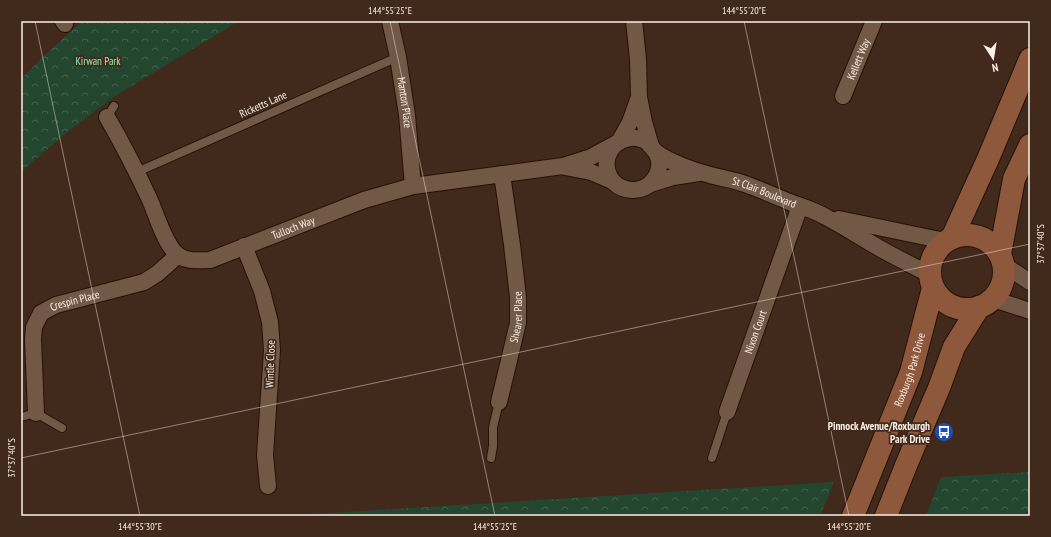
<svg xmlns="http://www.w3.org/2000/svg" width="1051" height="537" font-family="'PT Sans Narrow',sans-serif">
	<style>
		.park { fill: url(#park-crowns) }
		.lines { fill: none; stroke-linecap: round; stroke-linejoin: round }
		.lane-casing { stroke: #261204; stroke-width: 10 }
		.street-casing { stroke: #261204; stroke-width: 18 }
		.secondary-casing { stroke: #261204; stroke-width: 24 }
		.lane { stroke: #715847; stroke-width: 8 }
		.street { stroke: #715847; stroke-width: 16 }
		.secondary { stroke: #8d583b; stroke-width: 22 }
		.ticks { fill: none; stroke: #feefe6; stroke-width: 1; stroke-opacity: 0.45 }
		.labels { text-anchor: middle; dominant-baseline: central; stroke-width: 3.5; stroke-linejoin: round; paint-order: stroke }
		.street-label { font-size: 11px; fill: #feefe6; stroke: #412a1b }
		.park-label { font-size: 11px; fill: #91f0b2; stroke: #412a1b }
		.poi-label { font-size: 11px; font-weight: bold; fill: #feefe6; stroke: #412a1b; text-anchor: end }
		.neatline { fill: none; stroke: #feefe6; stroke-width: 1.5 }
		.ticks-label { font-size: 10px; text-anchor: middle; fill: #feefe6 }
	</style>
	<defs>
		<pattern id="park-crowns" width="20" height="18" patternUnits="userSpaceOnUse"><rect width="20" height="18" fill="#23462f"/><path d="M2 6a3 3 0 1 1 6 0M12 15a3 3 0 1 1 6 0" fill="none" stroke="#44614d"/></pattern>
	</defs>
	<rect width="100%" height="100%" fill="#412a1b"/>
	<path class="park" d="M79,21H239L115,96L66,133L21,172V79L47,53L80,23Z
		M1030,472V516H926L941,477Z
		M834,482L820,516H281Z"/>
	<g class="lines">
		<defs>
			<path id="lane" d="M107,117L114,106
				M137,172L398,57
				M21,417L36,413L62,428
				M491,458L493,446V427L499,402
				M712,458L727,412"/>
			<g id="street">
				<path d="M63,21L65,24"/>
				<path id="s1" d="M390,21L398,57L407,115L413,186"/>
				<path d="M634,21L638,59L639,97L644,122L651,146"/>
				<path id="s2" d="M843,96L874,21"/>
				<path id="s3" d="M107,117C122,143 136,170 149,198C156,213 165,246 178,255C187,262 199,260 210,260L364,200L413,186L563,166L591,157L615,144"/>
				<path d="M619,142L630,122L639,97"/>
				<path id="s4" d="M656,152C657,155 659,158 659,161C661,176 648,191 632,190C602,189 597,147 626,139C632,137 639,138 644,140C650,143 652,149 657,153C669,162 695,171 710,175C721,178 734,180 745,184C759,189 773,195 787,201C800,206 814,210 826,217C845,227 863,239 881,249C897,258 913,266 929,274"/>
				<path d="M565,167L591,172L612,181"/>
				<path d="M650,184L673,177L699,173"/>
				<path d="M839,219L945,241"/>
				<path d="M244,246L262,291L270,322L272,350L265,455L268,486"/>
				<path d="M1004,265L1030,282"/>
				<path d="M993,299L1030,311"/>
				<path id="s5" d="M499,402L518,323V297L512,245L502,174"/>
				<path id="s6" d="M727,412L800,206"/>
				<path id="s7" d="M36,413L33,339L34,327L41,313L56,305L144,282L158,273L178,255"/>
			</g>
			<g id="secondary">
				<circle cx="967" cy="272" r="37"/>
				<path d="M952,238L988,159L1030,59"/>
				<path d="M1000,254L1014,179L1030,145"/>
				<path id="s8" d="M853,516L911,372L933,288"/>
				<path d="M886,516L907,463L939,388L954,347L979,307"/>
			</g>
		</defs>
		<use href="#lane" class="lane-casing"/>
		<use href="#street" class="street-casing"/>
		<use href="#secondary" class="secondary-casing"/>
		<use href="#lane" class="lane"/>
		<use href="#street" class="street"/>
		<use href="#secondary" class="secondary"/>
	</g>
	<path class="ticks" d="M35,21L140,516M390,21L495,516M744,21L849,516M21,458L1030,244"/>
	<defs>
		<symbol id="bus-disc" viewBox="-11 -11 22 22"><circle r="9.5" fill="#1a4fb4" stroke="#412a1b"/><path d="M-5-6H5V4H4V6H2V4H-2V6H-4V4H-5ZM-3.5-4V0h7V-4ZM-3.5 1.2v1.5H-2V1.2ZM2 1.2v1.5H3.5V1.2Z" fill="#fff"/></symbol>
	</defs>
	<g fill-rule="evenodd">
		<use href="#bus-disc" x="933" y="421" width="22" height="22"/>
	</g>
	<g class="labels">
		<g class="street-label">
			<text stroke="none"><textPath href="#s2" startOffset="40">Kellett Way</textPath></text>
			<text stroke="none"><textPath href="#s1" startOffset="83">Manton Place</textPath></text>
			<text transform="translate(263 104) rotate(-24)">Ricketts Lane</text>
			<text stroke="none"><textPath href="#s4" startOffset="280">St Clair Boulevard</textPath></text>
			<text stroke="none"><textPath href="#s3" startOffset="278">Tulloch Way</textPath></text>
			<text stroke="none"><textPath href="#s7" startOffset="138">Crespin Place</textPath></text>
			<text stroke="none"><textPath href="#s5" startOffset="87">Shearer Place</textPath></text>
			<text stroke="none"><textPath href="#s6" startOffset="85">Nixon Court</textPath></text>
			<text transform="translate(270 364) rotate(-88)">Wintle Close</text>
			<text stroke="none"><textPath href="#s8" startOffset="157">Roxburgh Park Drive</textPath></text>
		</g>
		<g class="park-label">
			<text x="98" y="61">Kirwan Park</text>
		</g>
		<g class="poi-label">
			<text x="930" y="426">Pinnock Avenue/Roxburgh<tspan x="930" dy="13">Park Drive</tspan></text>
		</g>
	</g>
	<rect width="1051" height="537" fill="none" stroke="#412a1b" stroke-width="44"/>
	<g transform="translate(993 58) rotate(168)" stroke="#412a1b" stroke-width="3" paint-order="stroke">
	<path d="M0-3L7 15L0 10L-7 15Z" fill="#feefe6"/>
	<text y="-6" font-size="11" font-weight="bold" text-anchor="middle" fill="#feefe6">N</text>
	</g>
	<rect x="22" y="22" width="1007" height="493" class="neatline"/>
	<g class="ticks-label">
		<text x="390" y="14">144°55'25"E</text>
		<text x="744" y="14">144°55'20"E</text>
		<text transform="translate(1040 244) rotate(-90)" y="4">37°37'40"S</text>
		<text transform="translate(11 458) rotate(-90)" y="4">37°37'40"S</text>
		<text x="140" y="530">144°55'30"E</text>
		<text x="495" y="530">144°55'25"E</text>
		<text x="849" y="530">144°55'20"E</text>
	</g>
</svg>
